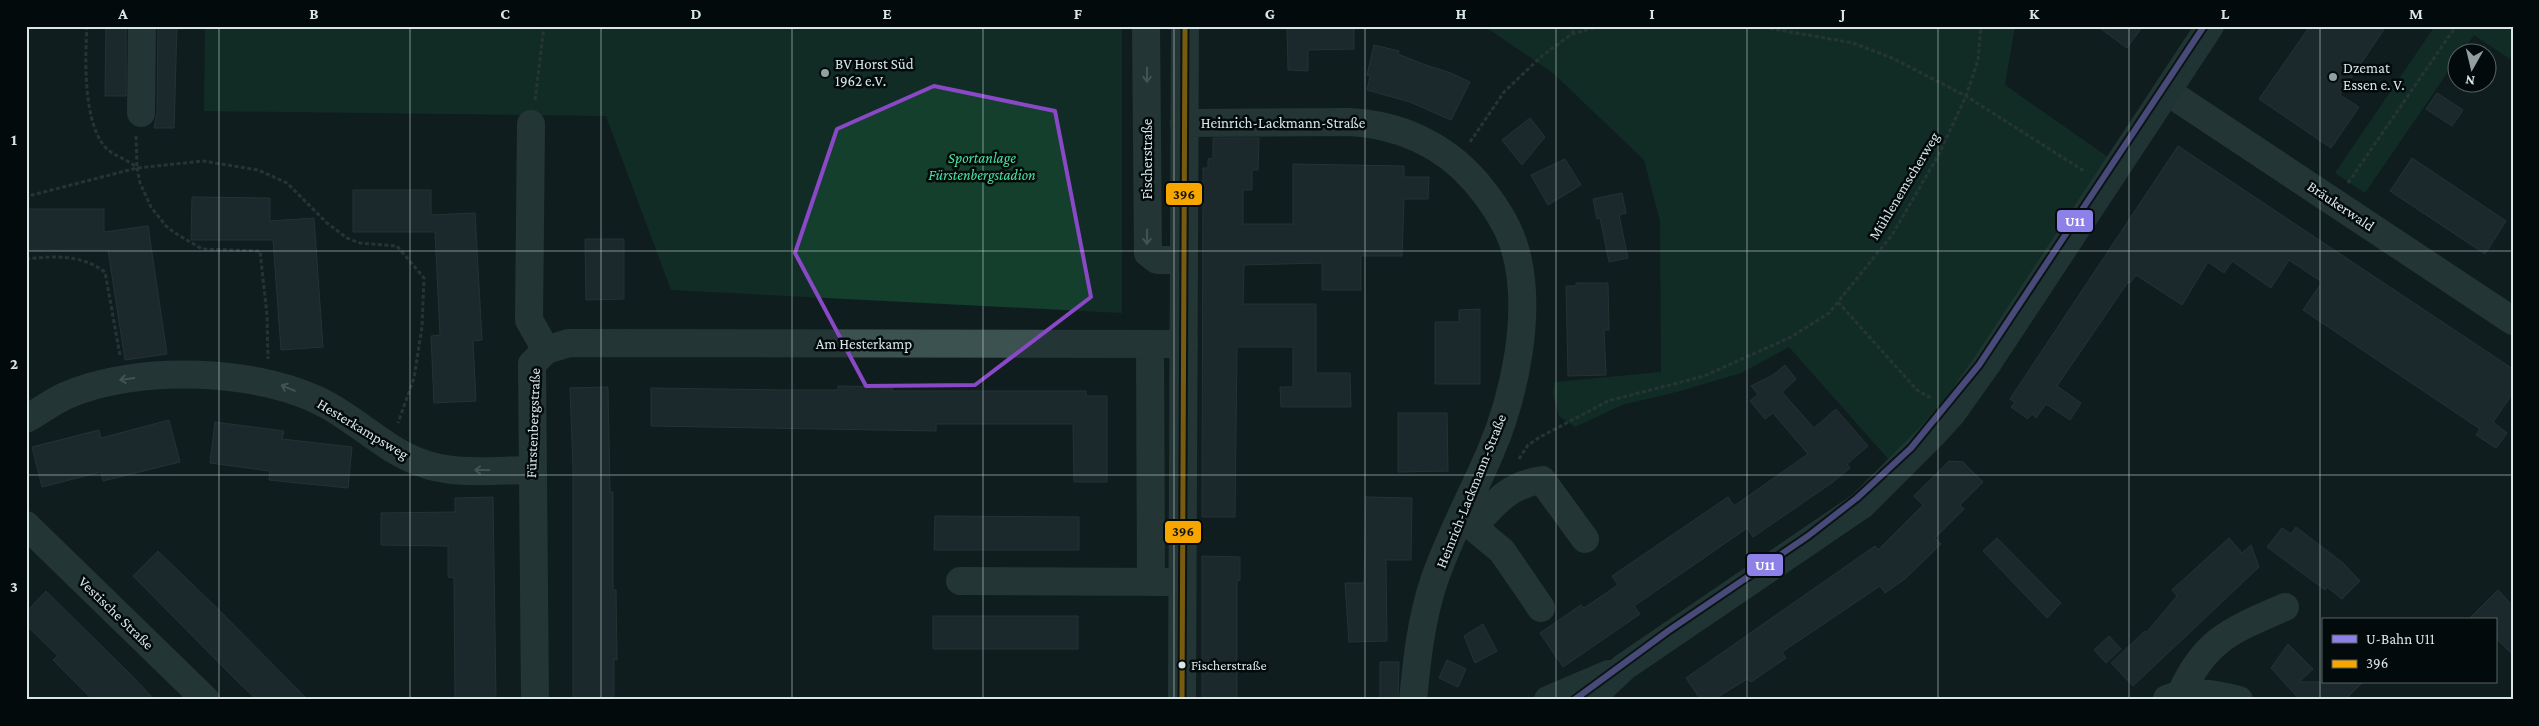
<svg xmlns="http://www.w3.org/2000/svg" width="2539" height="726" font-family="'Crimson Pro',serif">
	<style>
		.green { fill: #133f2c }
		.building { fill: #2a383c; stroke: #3f494c }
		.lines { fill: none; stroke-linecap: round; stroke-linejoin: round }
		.path { stroke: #405151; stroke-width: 3; stroke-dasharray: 4 2.5; stroke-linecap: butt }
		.minor { stroke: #3c5250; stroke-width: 28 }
		.major { stroke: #36514f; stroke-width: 28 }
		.bus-1-casing { stroke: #030a0b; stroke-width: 9 }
		.bus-1 { stroke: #f7a600; stroke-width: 5 }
		.metro-1-casing { stroke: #030a0b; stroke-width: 10 }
		.metro-1 { stroke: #8d81e8; stroke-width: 6 }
		.oneway { stroke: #829594 }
		.marked { fill: none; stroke: #8948c5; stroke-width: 4; stroke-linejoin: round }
		.grid { fill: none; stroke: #d8e6e8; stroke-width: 1; stroke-opacity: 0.55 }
		.poi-dot { fill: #92a0a2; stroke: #030a0b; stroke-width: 2 }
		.bus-dot { fill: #d8e6e8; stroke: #030a0b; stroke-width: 2 }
		.labels { text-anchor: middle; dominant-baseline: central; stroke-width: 5; stroke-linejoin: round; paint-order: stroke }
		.bus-label { font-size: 14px; fill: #d8e6e8; stroke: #030a0b; text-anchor: start }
		.poi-label { font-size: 15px; fill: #d8e6e8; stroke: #030a0b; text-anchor: start }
		.street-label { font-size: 15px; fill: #d8e6e8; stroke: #030a0b }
		.park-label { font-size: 15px; font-style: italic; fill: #4be29f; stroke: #030a0b }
		.line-badge { stroke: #030a0b; stroke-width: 2 }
		.badge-label { font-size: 14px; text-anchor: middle; font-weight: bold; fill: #fff }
		.pale-badge-label { font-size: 14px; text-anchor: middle; font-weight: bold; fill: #111 }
		.neatline { fill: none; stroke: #d8e6e8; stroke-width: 2 }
		.grid-label { font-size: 16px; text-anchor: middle; font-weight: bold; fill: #d8e6e8 }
	</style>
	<rect width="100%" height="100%" fill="#101d1f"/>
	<path class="green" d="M205,26H1122V313L671,290L606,116L204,111Z
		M1484,26H2015L2005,85L2118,164L1898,470L1789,347L1741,373L1680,391L1622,405L1575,427L1559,416L1553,394L1555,382L1661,372L1660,221L1644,160L1553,73Z
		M2435,26H2513V61L2474,35L2462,52H2456V60L2365,193L2335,173Z"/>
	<path class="building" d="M106,26H126V96H105Z
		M158,26H177L174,128H154L157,113Z
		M1287,26H1354V49L1308,50V71L1288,70Z
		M2097,26H2143L2127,48Z
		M2310,26H2386L2340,95L2359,107L2331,148L2259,99Z
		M1374,45L1399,51L1398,54L1423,64L1451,73L1470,82L1451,120L1410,102L1367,90L1370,76L1367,75Z
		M2437,93L2463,110L2452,126L2426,109Z
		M1530,118L1545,137L1522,165L1502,140Z
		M1213,138H1259L1258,170H1252V190H1243V224H1293V164L1404,166V177H1429L1428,199H1404L1402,256H1361V290H1322V263L1244,265L1243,304H1316V373H1350L1351,407H1281L1280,387H1293V347H1237L1235,517H1202L1203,168H1208V159L1213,158Z
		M2178,146L2513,369V393L2493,422L2507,433L2496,448L2476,435L2480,429L2303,310L2322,282L2289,260L2271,288L2232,261L2224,273L2208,262L2182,305L2136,275L2130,283L2128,282L2057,386L2081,403L2070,420L2046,404L2036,418L2032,414L2028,419L2011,407L2015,402L2010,399Z
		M2412,158L2506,221L2485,254L2390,191Z
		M1565,159L1581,185L1548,205L1531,175Z
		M353,190H431V215L475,213L482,340L473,341L476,401L434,403L431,336L440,335L435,232H353Z
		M1622,193L1626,213L1619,215L1628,258L1609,262L1600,218L1597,219L1593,199Z
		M192,197L270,198V221L314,218L323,347L281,350L273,240H191Z
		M26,209H104V232L148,226L167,354L125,360L108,250H26Z
		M585,239H624V299L586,300Z
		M1576,283H1608L1609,330H1604L1606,375L1568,376L1566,286H1576Z
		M1480,309V384H1435V322H1459V310Z
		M1785,365L1796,379L1782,392L1814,428L1836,409L1868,446L1847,464L1850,468L1833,482L1753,537L1747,528L1714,551L1634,606L1640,614L1563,667L1540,633L1581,605L1584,608L1618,585L1612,576L1728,497L1734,506L1808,454L1773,413L1765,419L1750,401L1758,394L1751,386L1773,375Z
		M838,386L892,387V391H1086V396H1107V482H1074L1073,424H936V431L651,426V388L788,390H838Z
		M608,387L610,492H613V590H616L617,660L614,659V700H573V469L570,388Z
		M1398,413H1447L1448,471L1398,472Z
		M169,420L180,462L103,481L101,472L42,487L32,447L99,430L101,438Z
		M215,422L284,431L282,439L352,447L348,488L269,480L270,471L210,463Z
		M1949,461L1963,462L1983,482L1960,505L1964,509L1935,538L1941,544L1906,578L1885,593L1880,586L1782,652L1786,658L1751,682L1747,679L1713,700H1701L1686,678L1875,546L1878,550L1923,505L1914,496Z
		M493,497L496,700H455L454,578L448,577V546L381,545V513L455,512V498Z
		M1366,497L1412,498L1411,560H1386L1387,641L1349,642L1345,583H1364Z
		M935,516L1079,517V550H934Z
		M2296,527L2343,563L2360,581L2342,599L2327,587L2325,590L2267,547L2282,528L2291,534Z
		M1997,538L2061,603L2047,618L1983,551Z
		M2229,538L2242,553L2251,545L2259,567L2133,686L2111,663L2145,631L2146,633L2177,596L2172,590Z
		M158,551L220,611L308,700H257L237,681L133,576Z
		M1202,556L1240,557V580L1237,581V700H1202Z
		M2498,590L2513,606V655L2495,637V620H2468Z
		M46,591L129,673L155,700H93L53,660L58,656L26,625V612Z
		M933,616H1078V649H933Z
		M1483,624L1497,651L1475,663L1464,636Z
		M2109,636L2121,649L2106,663L2094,650Z
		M2288,644L2313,669L2299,682H2363L2345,700H2300L2271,668Z
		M1447,660L1466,669L1458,687L1439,678Z
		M1380,662H1399L1398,700H1380Z"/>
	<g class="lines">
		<path class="path" d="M87,26C85,59 83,121 105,147C113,156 128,159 137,168L140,183L151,207L166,226L175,233L202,249L260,251L267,315L268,359
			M1757,26L1853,43L1892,58L1966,96L2084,171
			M1572,34L1575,26
			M535,100L544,26
			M136,136L137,167
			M1470,142L1504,92L1543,55L1572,34L1600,26
			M2348,183L2456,26
			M26,200L32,195L137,168L203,161L258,170L287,183L327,223L347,238L360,243L397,246L424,278L422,327L414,378L398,423
			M26,259C54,256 81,254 105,272L120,355
			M1838,302L1917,390L1931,398
			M1519,459L1528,445L1540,437L1608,401L1704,376L1791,337L1829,313L1892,235L1938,156L1966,96L1978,60L1981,26"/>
		<path class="minor" d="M1146,26L1148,253L1157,260H1184
			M2168,92L2513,321
			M141,113L142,26
			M1184,123L1349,122C1397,124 1443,144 1475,181C1492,201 1508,224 1515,249C1533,311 1515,395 1490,453C1472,495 1449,537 1434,581C1421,620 1417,659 1413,700
			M531,124L529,320L546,350
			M1150,344L1151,581
			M26,419C39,412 52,402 65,396C136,364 262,368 329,406C359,423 387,450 419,462C453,476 495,470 531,470
			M1459,522L1473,527C1495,503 1508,485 1542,480L1585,539
			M26,525L206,700
			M1473,527L1502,551L1541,608
			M960,581L1169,582
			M2181,693C2206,638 2233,630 2285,607
			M2167,699C2191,689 2215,694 2239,700
			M535,700L532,364L546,350L569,343L1184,344
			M1182,700L1185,26"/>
		<path class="major" d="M1548,700L1609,674
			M1589,700L1624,667L1862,505L1933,434L1953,412L1987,364L2210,26"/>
		<defs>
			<path id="bus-1" d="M1182,700L1185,26"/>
		</defs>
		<use href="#bus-1" class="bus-1-casing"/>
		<use href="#bus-1" class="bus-1"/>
		<defs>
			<path id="metro-1" d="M1574,700L1668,631L1808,536L1857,498L1911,448L1979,365L2204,26"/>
		</defs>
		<use href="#metro-1" class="metro-1-casing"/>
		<use href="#metro-1" class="metro-1"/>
	</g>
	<defs><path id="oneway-shaft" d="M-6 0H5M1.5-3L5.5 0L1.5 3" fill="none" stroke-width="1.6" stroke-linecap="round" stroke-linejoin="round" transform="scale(1.25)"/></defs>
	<g class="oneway">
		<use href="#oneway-shaft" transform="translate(1147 75) rotate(90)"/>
		<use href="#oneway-shaft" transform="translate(1147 237) rotate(90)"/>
		<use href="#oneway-shaft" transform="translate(127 379) rotate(172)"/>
		<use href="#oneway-shaft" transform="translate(288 388) rotate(-157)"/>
		<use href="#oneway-shaft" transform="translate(482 470) rotate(-180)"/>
	</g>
	<path d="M0 0H2539V726H0ZM934,86L1055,111L1091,297L975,385L866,386L795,253L837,129Z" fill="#101d1f" fill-opacity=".55" fill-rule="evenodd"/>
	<path class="marked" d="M934,86L1055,111L1091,297L975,385L866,386L795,253L837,129Z"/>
	<path class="grid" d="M219,26V700M410,26V700M601,26V700M792,26V700M983,26V700M1174,26V700M1365,26V700M1556,26V700M1747,26V700M1938,26V700M2129,26V700M2320,26V700M26,251H2513M26,475H2513"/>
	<g class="poi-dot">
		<circle cx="825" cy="73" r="5"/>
		<circle cx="2333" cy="77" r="5"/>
	</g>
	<circle class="bus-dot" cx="1182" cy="665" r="4.5"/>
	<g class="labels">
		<g class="bus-label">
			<text x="1191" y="665">Fischerstraße</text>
		</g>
		<g class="poi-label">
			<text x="835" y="64">BV Horst Süd<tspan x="835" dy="17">1962 e.V.</tspan></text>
			<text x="2343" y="68">Dzemat<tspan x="2343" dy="17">Essen e. V.</tspan></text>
		</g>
		<g class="street-label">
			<text x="1283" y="123">Heinrich-Lackmann-Straße</text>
			<text transform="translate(1147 159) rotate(-90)">Fischerstraße</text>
			<text transform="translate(1904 186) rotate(-59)">Mühlenemscherweg</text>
			<text transform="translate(2341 206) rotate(34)">Bräukerwald</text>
			<text x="864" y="344">Am Hesterkamp</text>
			<text transform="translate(533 423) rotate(-88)">Fürstenbergstraße</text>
			<text transform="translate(363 429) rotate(31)">Hesterkampsweg</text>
			<text transform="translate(1471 491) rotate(-68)">Heinrich-Lackmann-Straße</text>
			<text transform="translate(116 613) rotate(44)">Vestische Straße</text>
		</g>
		<g class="park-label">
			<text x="982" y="158">Sportanlage<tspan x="982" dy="17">Fürstenbergstadion</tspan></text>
		</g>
	</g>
	<g class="line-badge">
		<rect x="1165" y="182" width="38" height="24" rx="5" fill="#f7a600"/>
		<rect x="2056" y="209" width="38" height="24" rx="5" fill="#8d81e8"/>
		<rect x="1164" y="520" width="38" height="24" rx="5" fill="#f7a600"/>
		<rect x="1746" y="553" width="38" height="24" rx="5" fill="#8d81e8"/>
	</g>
	<g class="badge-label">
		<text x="2075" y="226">U11</text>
		<text x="1765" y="570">U11</text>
	</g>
	<g class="pale-badge-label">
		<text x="1184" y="199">396</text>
		<text x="1183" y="536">396</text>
	</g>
	<rect width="2539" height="726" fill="none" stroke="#030a0b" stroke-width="55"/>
	<rect x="2322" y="618" width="175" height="65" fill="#030a0b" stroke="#586263"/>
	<rect x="2332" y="635" width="25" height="8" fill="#8d81e8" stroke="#586263"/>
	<text x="2366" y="644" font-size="15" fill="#d8e6e8">U-Bahn U11</text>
	<rect x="2332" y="660" width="25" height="8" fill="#f7a600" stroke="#586263"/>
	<text x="2366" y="668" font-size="15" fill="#d8e6e8">396</text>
	<g transform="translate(2472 68) rotate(188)"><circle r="24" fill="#030a0b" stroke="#586263"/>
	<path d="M0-4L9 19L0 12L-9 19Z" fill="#92a0a2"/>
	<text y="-8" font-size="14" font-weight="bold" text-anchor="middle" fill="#d8e6e8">N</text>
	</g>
	<rect x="28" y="28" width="2484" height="670" class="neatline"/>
	<g class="grid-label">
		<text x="123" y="19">A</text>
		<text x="314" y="19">B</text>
		<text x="505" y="19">C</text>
		<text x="696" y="19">D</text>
		<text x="887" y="19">E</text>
		<text x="1078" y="19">F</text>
		<text x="1270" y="19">G</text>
		<text x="1461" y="19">H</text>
		<text x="1652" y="19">I</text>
		<text x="1843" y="19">J</text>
		<text x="2034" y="19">K</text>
		<text x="2225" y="19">L</text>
		<text x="2416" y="19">M</text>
		<text x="14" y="145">1</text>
		<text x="14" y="369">2</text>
		<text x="14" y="592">3</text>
	</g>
</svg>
